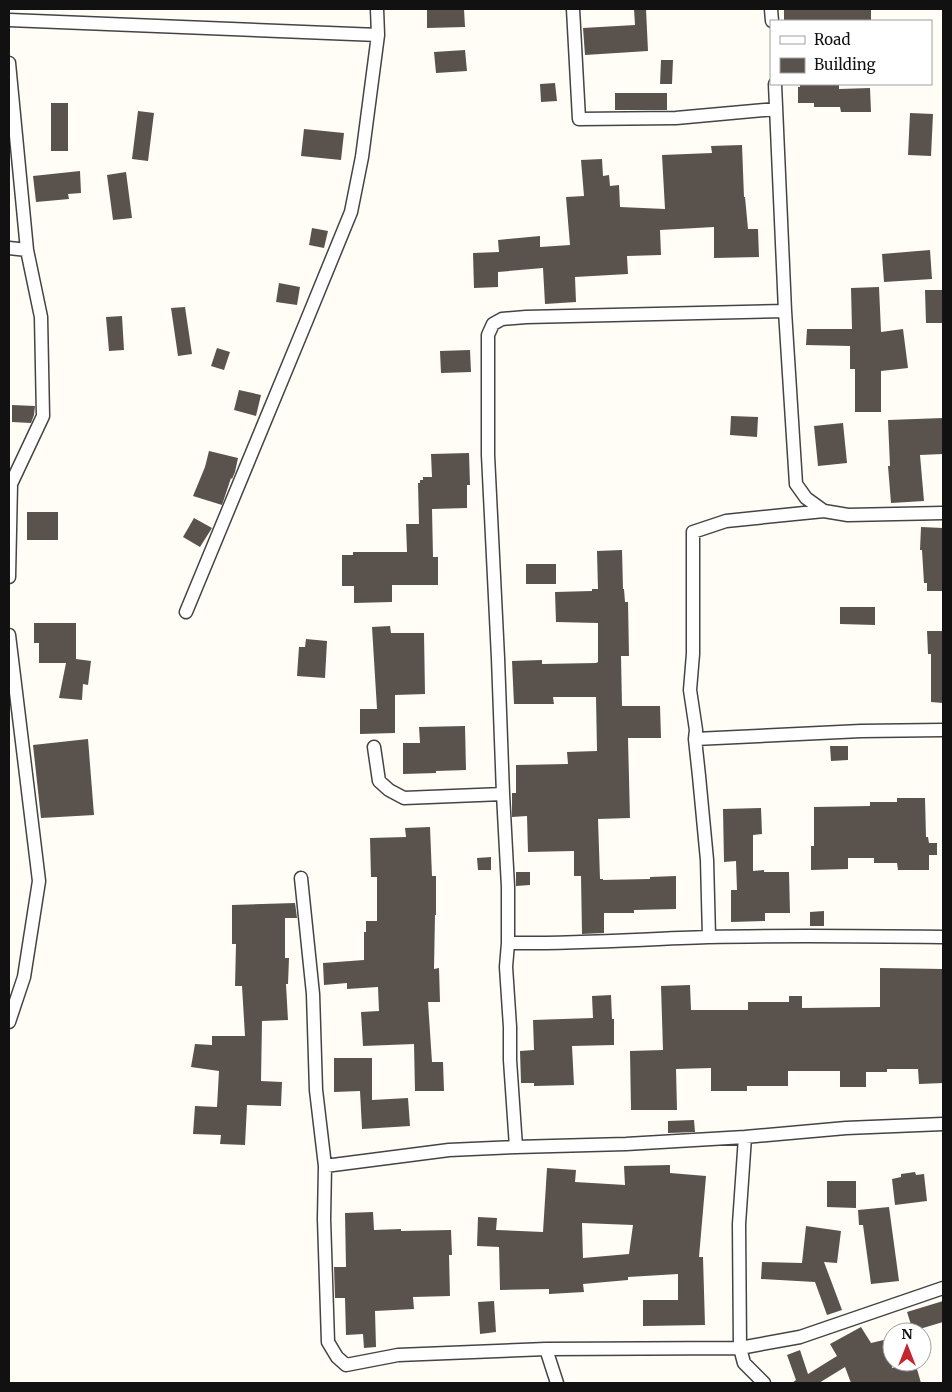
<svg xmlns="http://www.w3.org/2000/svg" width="952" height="1392" font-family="Merriweather,serif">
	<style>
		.building { fill: #5a524d; fill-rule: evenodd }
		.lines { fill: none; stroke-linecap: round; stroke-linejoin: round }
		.street-casing { stroke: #444; stroke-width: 15 }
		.street { stroke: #fff; stroke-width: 12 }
	</style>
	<rect width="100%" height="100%" fill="#fffdf5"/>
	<path class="building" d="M427,9H464L465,27L427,28Z
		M634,9H646L648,51L585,55L583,28L635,25Z
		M784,9H871V21H784Z
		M465,50L467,71L436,73L434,52Z
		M661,60H673L672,84H660Z
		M555,83L557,101L541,102L540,84Z
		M800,84H839V89L870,88L871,112H841L840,107H814V103H798V87H800Z
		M615,93H667V110H615Z
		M51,103H68V151H51Z
		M138,111L154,113L148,161L132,159Z
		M910,113L933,114L931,156L908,155Z
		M304,129L344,133L341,160L301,156Z
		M742,145L744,197H745L748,229H758L759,257L714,258V227L660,230L661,255L627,256L628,274L575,277L576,302L545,304L543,268L498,272V287L474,288L473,253L499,252L498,240L540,236V247L570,245L566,197L584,196L581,160L602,159L603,176L609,175L610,186L619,185L620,207L665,209L662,155L712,153L711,146Z
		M80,171L81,193L68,194L69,199L36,202L33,176Z
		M126,172L132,218L113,220L107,175Z
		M312,228L328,231L324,248L309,245Z
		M930,250L932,279L884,282L882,254Z
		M279,283L300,287L297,305L276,302Z
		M879,287L881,332L903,329L908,368L881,371V412H855V369H850V346L806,345L807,329H852L851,288Z
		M925,290H943V323H926Z
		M185,307L192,354L178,356L171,308Z
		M122,316L124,350L109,351L106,317Z
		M217,348L230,352L224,370L211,366Z
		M470,350L471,372L441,373L440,351Z
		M239,390L261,395L256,416L234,410Z
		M12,405L35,406L34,415L31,423L12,422Z
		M731,416L758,417L757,437L730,435Z
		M943,418V454L920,455L924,501L891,503L888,466H890L888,420Z
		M843,423L847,463L818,466L814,426Z
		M209,451L238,458L235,472L232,479L231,478L222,505L193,496L205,467Z
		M469,453L470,485H467V508L432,509L433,557H438V585H392V602L354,603V586H342V555H353V552H407L406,524H419L418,483H420V480H423V477H432L431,454Z
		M27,512H58V540H27Z
		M194,518L212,528L200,547L183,537Z
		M921,527L943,528V591H927V583H924L922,550H920Z
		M622,550L623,589H624L625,602H628L629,656H621L622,706H660L661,738H628L630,818L598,819L600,879H603V880L650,879V877L676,876V909L634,910V913H604V933L582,934L581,876H574V851L528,852L527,816L512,817V793H516V765L568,764L567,752L597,751L596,697H553L554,704H514L512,661L542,660V664L596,663L598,662V623L556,622L555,592L592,591V589H598L597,551Z
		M526,564H556V584H526Z
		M840,607H875V625L840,624Z
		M34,623H76V659L91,661L88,685L83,684L82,700L59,698L66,663H39V643H34Z
		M390,626L391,633H424L425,694L395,695V733L360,734V709H377L372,627Z
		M927,631H943V703L931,702V654H928Z
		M306,639L327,641L325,678L297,676L299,647H305Z
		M465,726L466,770L436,771V773L403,774V743H420L419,727Z
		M88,739L94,815L41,818L33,745Z
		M830,746H848V760L831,761Z
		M897,798H925L926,837H928L929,843H937V855H929V870H898L897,863H874V858H848V869L811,870V846H814V807L870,806V802H897Z
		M761,808L762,834L753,835V871L764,870V872H789L790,913H765V921L731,922V890H737L736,861L724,862L723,809Z
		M430,827L432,876H436V915H435L434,969L439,968L440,1002H428L432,1062H443L444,1091H415L414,1044L363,1046L361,1012L379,1011L378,987L347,989V983L324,985L323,963L364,960V932H366V921H377V877H371L370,838L406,837L405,828Z
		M491,857V870H478L477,858Z
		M516,872H530V885L516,886Z
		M295,903L297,918H285V958H289L288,984H286L288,1020L262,1021L261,1081L282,1082L281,1106L247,1105L245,1145L220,1144L221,1135L193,1134L195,1106L217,1107L219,1071L191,1067L195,1044L212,1045V1036H245L242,986H235L236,944H232V905Z
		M824,911V926H810V912Z
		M880,968L943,969V1083L919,1084L918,1069H887V1072H866V1087H840V1071H788V1086H747V1091H711V1068L676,1069L677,1110H631L630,1051L663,1050L661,986L690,985L691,1010H748V1002H789V996H802V1008L880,1007Z
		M611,995L612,1019H614V1045L572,1046L574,1085L534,1086V1083H521L520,1051L534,1050L533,1020L593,1018L592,996Z
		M334,1058H372V1100L408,1098L410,1126L362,1129L360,1091L334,1092Z
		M694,1120L695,1132L668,1133V1121Z
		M670,1165V1173L706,1176L699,1257H703L705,1325L643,1326V1300H678V1274L628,1277V1280L583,1284L584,1292L549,1294V1289L500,1290L499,1247L477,1246L478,1217L497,1218L496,1230L543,1232L547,1168L576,1170L575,1182L625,1185L624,1166ZM582,1223L633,1225L629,1254L583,1258Z
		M915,1172L916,1175L924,1174L927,1201L895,1205L892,1179L901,1177V1174Z
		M827,1181H856V1208L827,1207Z
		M889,1207L899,1281L871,1284L863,1225H859L858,1210Z
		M373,1212L374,1230L401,1229V1231L451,1230L452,1255H449L450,1296L413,1297L414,1309L375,1311L376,1347L364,1348L363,1334L346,1335L345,1298H335L334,1267H346L345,1213Z
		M806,1226L841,1231L837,1263L824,1262L842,1310L827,1315L815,1282L761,1279L762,1262L802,1263Z
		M494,1301L496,1332L480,1334L478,1302Z
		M943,1301V1322L913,1331L907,1312Z
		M861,1327L871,1343L892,1338V1368L915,1362L921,1383H851L845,1367L819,1383H792L796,1380L787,1355L800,1350L808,1374L837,1356L830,1344Z"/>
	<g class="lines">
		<defs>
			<path id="street" d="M573,9L579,119L676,118L776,109
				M771,9L772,21
				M9,20L378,35
				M9,63L27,250L41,317L43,416L11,484L9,577
				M775,84L785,311L796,484L806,498L824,511L848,515L943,513
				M9,248L27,250
				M186,612L306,322L351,212L362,157L378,35L377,9
				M9,635L39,881L24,977L9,1022
				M695,739L861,731L943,730
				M374,747L379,781L389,790L404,798L503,794
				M301,878L313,994L316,1090L325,1166L324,1219L328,1342L337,1357L346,1365L398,1355L546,1349L740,1348L800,1337L943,1288
				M709,937L707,860L699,776L695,739L696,730L690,690L693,654V532L726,521L824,511
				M508,943C575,944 642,939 708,937C787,935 865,936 943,937
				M745,1137L739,1224L740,1348L744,1363L764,1383
				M516,1147L510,1060V1027L506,967L508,943V887L503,794L498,658L488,455V335L493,324L502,319L526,317L785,311
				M325,1166L449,1150L516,1147L626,1144L745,1137L846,1128L943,1124
				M546,1349L557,1383"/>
		</defs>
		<use href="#street" class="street-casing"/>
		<use href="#street" class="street"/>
	</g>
	<rect width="952" height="1392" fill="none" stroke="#111111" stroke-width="20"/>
	<rect x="770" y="20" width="162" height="65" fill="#ffffff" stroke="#a0a0a0"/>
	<rect x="780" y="36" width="25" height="8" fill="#ffffff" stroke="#a0a0a0"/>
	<text x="814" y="45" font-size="15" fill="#111111">Road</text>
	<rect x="780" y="58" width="25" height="15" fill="#5a524d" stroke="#a0a0a0"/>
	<text x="814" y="70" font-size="15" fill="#111111">Building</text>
	<g transform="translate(907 1347)"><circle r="24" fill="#ffffff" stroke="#a0a0a0"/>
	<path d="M0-4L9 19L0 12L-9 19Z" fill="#c4262e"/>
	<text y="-8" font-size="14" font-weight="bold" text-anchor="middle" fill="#111111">N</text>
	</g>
</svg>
